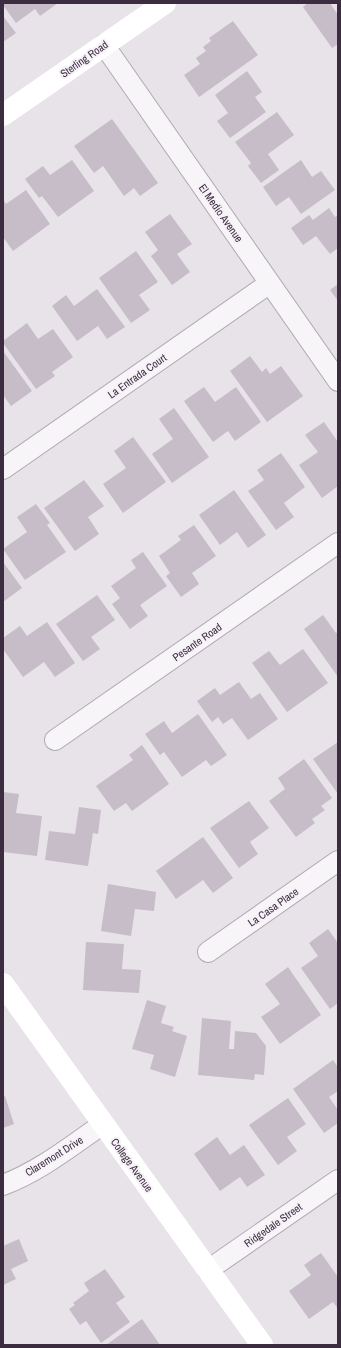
<svg xmlns="http://www.w3.org/2000/svg" width="341" height="1348" font-family="'Archivo Narrow',sans-serif">
	<style>
		.building { fill: #c6bdc9 }
		.lines { fill: none; stroke-linecap: round; stroke-linejoin: round }
		.street-casing { stroke: #b1a8b3; stroke-width: 22 }
		.street { stroke: #f7f5f8; stroke-width: 20 }
		.secondary { stroke: #fff; stroke-width: 22 }
		.labels { text-anchor: middle; dominant-baseline: central; stroke-width: 4; stroke-linejoin: round; paint-order: stroke }
		.street-label { font-size: 11px; fill: #3c2c40; stroke: #f6f2f7 }
	</style>
	<rect width="100%" height="100%" fill="#e8e2e9"/>
	<path class="building" d="M3,3H58L40,16L35,9L16,23L3,5Z
		M308,3H330L338,15V44L332,48L303,7Z
		M3,16L16,33L3,42Z
		M233,21L258,55L199,97L184,75L200,64L196,58L206,51L203,47L211,41L209,38Z
		M247,71L262,92L255,97L266,112L230,138L217,121L228,113L215,95Z
		M277,112L294,135L268,154L279,170L261,183L248,166L251,163L235,142Z
		M112,119L158,183L140,196L134,188L124,196L103,166L94,173L74,146Z
		M72,160L94,191L58,217L42,196L39,198L25,179L43,166L50,175Z
		M301,160L312,177L321,171L335,190L301,214L289,197L276,206L263,187Z
		M26,190L50,224L13,251L3,237V199L6,204Z
		M329,208L335,217L338,215V248L330,254L316,236L303,245L291,228L309,215L313,220Z
		M170,214L192,244L177,254L190,272L172,285L151,256L158,250L145,232Z
		M136,251L158,282L139,295L150,310L131,323L99,278Z
		M338,284V301L330,290Z
		M97,289L125,327L107,339L98,326L77,341L52,306L66,295L74,306Z
		M27,323L38,339L53,329L73,357L52,372L55,376L36,389L3,343V341Z
		M3,351L32,391L11,406L3,395Z
		M250,356L262,372L266,368L270,374L281,366L303,396L267,422L230,371Z
		M204,387L215,402L236,387L261,422L235,441L228,431L213,442L184,401Z
		M174,408L209,457L172,483L152,454L173,439L159,419Z
		M324,422L338,442V486L322,498L299,465L318,452L305,435Z
		M133,437L166,482L123,513L103,484L126,468L114,451Z
		M281,453L305,487L284,503L294,517L276,530L248,491L264,480L257,470Z
		M84,480L104,506L88,517L99,534L75,551L44,508Z
		M234,490L266,535L248,548L237,532L220,545L199,515Z
		M36,504L50,523L47,525L66,552L25,580L3,549L27,532L17,517Z
		M194,525L216,556L192,573L199,584L181,597L166,576L170,573L159,556L181,540L178,536Z
		M143,552L167,586L140,605L148,616L130,629L112,604L120,598L111,586L136,568L131,560Z
		M3,562L22,588L3,602Z
		M97,595L115,620L91,637L100,649L83,661L56,624Z
		M323,615L336,633L338,632V677L304,629Z
		M47,622L75,663L55,677L44,662L23,677L3,649V638L20,626L27,636Z
		M303,649L328,683L287,712L252,663L269,651L280,665Z
		M239,682L251,699L260,693L278,719L248,740L232,718L223,724L218,717L212,722L197,701L215,688L220,695Z
		M198,714L227,755L211,766L206,760L182,777L164,752L160,755L145,734L164,721L172,733Z
		M338,742V794L313,759Z
		M142,745L169,784L132,811L126,803L114,811L96,786L133,760L129,755Z
		M304,759L332,798L321,806L325,810L312,819L315,823L296,837L269,801L285,789L278,778Z
		M3,792L19,794L16,813L42,816L37,856L3,852Z
		M249,801L269,828L250,842L258,854L239,868L210,828Z
		M79,807L101,810L98,834L93,833L88,866L45,860L49,831L75,834Z
		M203,837L233,878L213,893L203,880L176,899L156,871Z
		M108,884L156,892L154,911L135,909L131,936L101,931Z
		M328,929L338,943V1003L330,1009L301,968L318,956L309,943Z
		M86,942L124,944L122,969L141,970L139,993L83,990Z
		M288,967L321,1015L280,1044L261,1017L280,1004L265,984Z
		M147,1000L166,1006L161,1023L174,1027L172,1031L187,1036L175,1077L150,1069L154,1055L132,1049Z
		M202,1018L231,1021L229,1049H234L235,1031L256,1033L266,1046L264,1075L255,1074L254,1080L198,1075Z
		M333,1060L338,1067V1091L329,1097L338,1110V1123L324,1133L293,1089Z
		M5,1096L14,1124L3,1128V1097Z
		M288,1098L306,1124L287,1137L297,1151L278,1165L249,1125Z
		M217,1137L230,1155L244,1145L265,1175L247,1187L240,1177L220,1191L194,1154Z
		M19,1239L28,1261L11,1269L16,1279L3,1285V1246Z
		M321,1253L338,1277V1309L333,1302L309,1319L289,1291L311,1275L304,1265Z
		M105,1269L125,1297L116,1303L130,1322L101,1343L86,1321L80,1325L69,1309L75,1305L73,1303L89,1291L84,1283Z
		M142,1319L160,1345H106Z"/>
	<g class="lines">
		<defs>
			<path id="street" d="M104,45L338,381
				M3,469L270,283
				M55,740L338,543
				M208,952L338,861
				M3,1185C40,1171 71,1146 103,1124
				M208,1270L338,1180"/>
		</defs>
		<use href="#street" class="street-casing"/>
		<use href="#street" class="street"/>
		<path class="secondary" d="M3,115L165,3
			M3,984L262,1345"/>
	</g>
	<g class="labels">
		<g class="street-label">
			<text transform="translate(84 59) rotate(-35)">Sterling Road</text>
			<text transform="translate(221 213) rotate(55)">El Medio Avenue</text>
			<text transform="translate(137 376) rotate(-35)">La Entrada Court</text>
			<text transform="translate(197 642) rotate(-35)">Pesante Road</text>
			<text transform="translate(273 907) rotate(-35)">La Casa Place</text>
			<text transform="translate(54 1156) rotate(-32)">Claremont Drive</text>
			<text transform="translate(132 1165) rotate(54)">College Avenue</text>
			<text transform="translate(273 1225) rotate(-35)">Ridgedale Street</text>
		</g>
	</g>
	<rect width="341" height="1348" fill="none" stroke="#3c2c40" stroke-width="8"/>
</svg>
